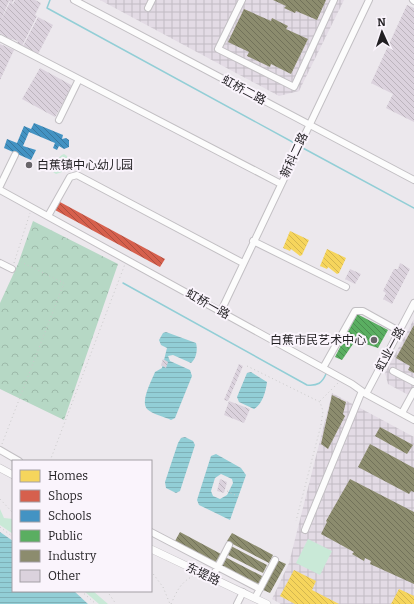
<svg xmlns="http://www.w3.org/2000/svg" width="414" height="604" font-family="Bitter,'Noto Sans SC',serif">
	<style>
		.industrial { fill: url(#industrial-grid) }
		.grass { fill: #c9e9d7 }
		.forest { fill: url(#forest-crowns) }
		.water { fill: url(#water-rules); fill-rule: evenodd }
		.homes { fill: url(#homes-back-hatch) }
		.shops { fill: url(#shops-back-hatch) }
		.schools { fill: url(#schools-back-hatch) }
		.public { fill: url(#public-back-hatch) }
		.industry { fill: url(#industry-back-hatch) }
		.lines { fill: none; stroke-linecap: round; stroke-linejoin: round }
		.stream { stroke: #92ced6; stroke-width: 1.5 }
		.building { fill: url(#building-back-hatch) }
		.minor-casing { stroke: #c2bfc3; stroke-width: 8 }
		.major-casing { stroke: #c2bfc3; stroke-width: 8 }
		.path { stroke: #cacaca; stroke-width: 1; stroke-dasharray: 1 3; stroke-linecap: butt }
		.minor { stroke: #fcfcfc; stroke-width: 6 }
		.major { stroke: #fcfcfc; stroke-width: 7 }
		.poi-dot { fill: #686569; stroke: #faf4fc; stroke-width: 1.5 }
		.labels { text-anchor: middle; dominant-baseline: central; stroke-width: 4; stroke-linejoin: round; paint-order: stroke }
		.street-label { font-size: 12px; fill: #211f22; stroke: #faf4fc }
		.poi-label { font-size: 12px; fill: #211f22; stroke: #faf4fc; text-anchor: start }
	</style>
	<defs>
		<pattern id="industrial-grid" width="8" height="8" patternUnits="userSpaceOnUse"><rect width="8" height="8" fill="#e3dbe5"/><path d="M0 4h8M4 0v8" fill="none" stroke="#c2bcc4"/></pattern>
		<pattern id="forest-crowns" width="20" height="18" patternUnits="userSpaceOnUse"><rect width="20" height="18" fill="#b6d8c5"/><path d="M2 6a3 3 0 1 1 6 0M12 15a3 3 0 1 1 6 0" fill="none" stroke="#9cb9a9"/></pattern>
		<pattern id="water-rules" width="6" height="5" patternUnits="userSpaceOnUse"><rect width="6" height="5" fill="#92ced6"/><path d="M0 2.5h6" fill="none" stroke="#7eb0b7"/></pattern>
		<pattern id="homes-back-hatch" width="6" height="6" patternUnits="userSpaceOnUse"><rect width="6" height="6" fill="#f6d55c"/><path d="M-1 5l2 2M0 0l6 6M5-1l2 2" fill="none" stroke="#d3b650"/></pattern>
		<pattern id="shops-back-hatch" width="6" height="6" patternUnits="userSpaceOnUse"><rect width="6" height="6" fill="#d6604d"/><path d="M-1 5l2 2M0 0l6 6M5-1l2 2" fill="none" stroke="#ad4f40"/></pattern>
		<pattern id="schools-back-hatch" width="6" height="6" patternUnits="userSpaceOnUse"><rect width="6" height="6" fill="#4393c3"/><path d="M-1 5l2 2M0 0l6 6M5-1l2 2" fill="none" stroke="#38779e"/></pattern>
		<pattern id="public-back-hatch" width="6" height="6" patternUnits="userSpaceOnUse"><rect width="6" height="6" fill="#5aae61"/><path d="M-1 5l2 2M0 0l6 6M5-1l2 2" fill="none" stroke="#4a8d50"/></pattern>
		<pattern id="industry-back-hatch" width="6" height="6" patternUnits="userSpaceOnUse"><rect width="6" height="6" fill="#8c8c6e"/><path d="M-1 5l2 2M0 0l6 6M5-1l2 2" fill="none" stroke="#72725a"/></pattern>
		<pattern id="building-back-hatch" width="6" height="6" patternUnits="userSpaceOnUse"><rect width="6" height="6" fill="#dbd2dd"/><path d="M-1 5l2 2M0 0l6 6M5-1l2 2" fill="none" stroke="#bcb4bd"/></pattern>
	</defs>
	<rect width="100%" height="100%" fill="#ece8ed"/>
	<path class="industrial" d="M100,0H344L299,91L279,96Z
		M414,319V398L388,384L385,373Z
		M332,393L414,437V604H281L272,599L289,563Z"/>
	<path class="grass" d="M64,154L67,156L68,160L62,172L56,174L53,172C53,166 58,156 64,154Z
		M0,509L4,518L13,519V534L0,525Z
		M308,539L332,551L320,575L296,563Z
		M84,591H93L108,604H99Z"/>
	<path class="forest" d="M33,221L118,264L64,420L0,389V303L18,264Z"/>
	<path class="water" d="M166,332L196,343C198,350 196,359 191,363L173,355L168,356L170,361L190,370L192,376L175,418L171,420C165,417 152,414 147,409C140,401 152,380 155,372L162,368L167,348L161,345L159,340L163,333Z
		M251,372L267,382C266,391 262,405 254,409L239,402L237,397L247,373Z
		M185,437L193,441L195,445L180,491L176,493L166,488L165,482L178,443L181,438Z
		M216,454L241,468L246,475L230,520L199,505L197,500L211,456ZM221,474L232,479L233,483L227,495L220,499L213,496L211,491L215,478Z
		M0,532L13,541V591H74L88,604H0Z"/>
	<path class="homes" d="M290,231L309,240L302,255L300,256L291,249L290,251L283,248Z
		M327,249L346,258L339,273L337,274L328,267L327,269L320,266Z
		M294,570L316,581L312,590L339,604H295L280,596Z
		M399,589L414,596V604H391Z"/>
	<path class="shops" d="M60,202L165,259L160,267L55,210Z"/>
	<path class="schools" d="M34,123L63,135L62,139L66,138L69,140V147L64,149L59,146L57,150L53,148L55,143L29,132L23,146L36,150L31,160L4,148L7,139L17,143L24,126L31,129Z"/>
	<path class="public" d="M357,314L388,330L378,348L366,344V336L363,335L357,344H353L342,360L335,357Z"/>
	<path class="industry" d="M273,0H326L317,20L296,11L295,13L284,8L286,6Z
		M244,9L271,21L272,18L288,26L286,29L308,39L291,74L271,64L270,67L247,56L249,52L228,42Z
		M414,325V373L408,370L410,366L396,358Z
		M332,395L346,402L343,414L345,416L328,449L321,444Z
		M380,427L413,445L407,454L375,436Z
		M370,444L414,468V492L411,491L409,494L358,467Z
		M350,479L414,512V584L370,564L371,561L365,558L364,561L352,554L354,552L321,534L327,522L326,521Z
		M180,532L221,554L215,563L175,541Z
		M232,533L273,555L269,563L227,541Z
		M231,546L267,565L263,573L226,554Z
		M225,557L264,577L259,586L221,566Z
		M277,560L286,564L270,593L261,589Z"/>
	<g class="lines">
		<path class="stream" d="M50,0L47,8L298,145
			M301,147L414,208
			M123,283L307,385C318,386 322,383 326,374"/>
	</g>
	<path class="building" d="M0,0H14L12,3L9,1L1,20L10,2L13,4L15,0H35L41,3L35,15L37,16L22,46L17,43L18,41L12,39L11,40L0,33Z
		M407,5L414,8V122L386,108L393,94L371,83Z
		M38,17L53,25L38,54L23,46Z
		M0,44L14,50L0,80Z
		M40,68L73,86L55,117L22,99Z
		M400,263L410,269L392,304L383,299L386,293L383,291L394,269H398Z
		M350,269L361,274L355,284L345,279Z
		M163,359L168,362L166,368L161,365Z
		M239,364L243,366L228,401L224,400Z
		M229,401L250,409L244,423L224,415Z
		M220,479L227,482L224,493L217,491Z"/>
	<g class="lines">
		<defs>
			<path id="minor" d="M74,0L414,180
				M242,0L218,49L294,87L334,0
				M413,0L414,1
				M148,8L152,0
				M0,38L281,184
				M59,120L79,79
				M0,186L15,155
				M0,190L352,384L366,394L414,420
				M48,216L70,177L77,175L243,263
				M253,241L346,287
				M0,263L12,269
				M221,311L369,0
				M323,368L355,311H363L399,331
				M393,371L414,382
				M366,394L414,303
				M402,413L414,391
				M0,450L19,461
				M305,530L362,391
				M151,532L260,589
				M212,578L229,545
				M255,598L275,560
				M237,604L243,592"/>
			<path id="major" d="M0,468L13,475
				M151,549L267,604"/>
		</defs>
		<use href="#minor" class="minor-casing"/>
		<use href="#major" class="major-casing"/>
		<path class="path" d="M14,263L30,213
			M247,366L320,402L323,411L321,425L296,521
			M320,401L338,383
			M2,444L64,283L21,262
			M50,461L125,264
			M227,491L241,498
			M0,499L13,513
			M0,527L13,537
			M151,571L163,587L170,604
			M81,591L96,604
			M107,591L116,604
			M171,604C177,591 180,583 193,576"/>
		<use href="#minor" class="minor"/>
		<use href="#major" class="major"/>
	</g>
	<g class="poi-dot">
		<circle cx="29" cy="165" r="4"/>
		<circle cx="374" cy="340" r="4"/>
	</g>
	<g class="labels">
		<g class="street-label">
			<text transform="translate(244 90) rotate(28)">虹桥二路</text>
			<text transform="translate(294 155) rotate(-65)">新科二路</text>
			<text transform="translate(208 304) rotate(29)">虹桥一路</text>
			<text transform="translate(390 349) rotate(-62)">虹业一路</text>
			<text transform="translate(203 574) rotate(25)">东堤路</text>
		</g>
		<g class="poi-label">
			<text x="37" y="165">白蕉镇中心幼儿园</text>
			<text x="366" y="340" text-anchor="end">白蕉市民艺术中心</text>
		</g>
	</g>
	<rect x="12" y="460" width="140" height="132" fill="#faf4fc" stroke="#a39fa5"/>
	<rect x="20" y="470" width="20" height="12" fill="#f6d55c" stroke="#a39fa5"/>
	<text x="48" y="480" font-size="12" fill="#211f22">Homes</text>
	<rect x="20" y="490" width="20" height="12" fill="#d6604d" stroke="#a39fa5"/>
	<text x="48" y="500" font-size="12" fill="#211f22">Shops</text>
	<rect x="20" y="510" width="20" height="12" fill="#4393c3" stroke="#a39fa5"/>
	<text x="48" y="520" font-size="12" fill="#211f22">Schools</text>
	<rect x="20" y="530" width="20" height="12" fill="#5aae61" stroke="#a39fa5"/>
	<text x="48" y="540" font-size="12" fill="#211f22">Public</text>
	<rect x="20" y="550" width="20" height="12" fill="#8c8c6e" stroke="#a39fa5"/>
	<text x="48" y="560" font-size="12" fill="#211f22">Industry</text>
	<rect x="20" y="570" width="20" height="12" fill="#dbd2dd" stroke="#a39fa5"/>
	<text x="48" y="580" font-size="12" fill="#211f22">Other</text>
	<g transform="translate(382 32) rotate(357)" stroke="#faf4fc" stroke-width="3" paint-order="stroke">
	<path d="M0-3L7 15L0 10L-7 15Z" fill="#211f22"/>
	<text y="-6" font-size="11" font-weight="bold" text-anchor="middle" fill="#211f22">N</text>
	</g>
</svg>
